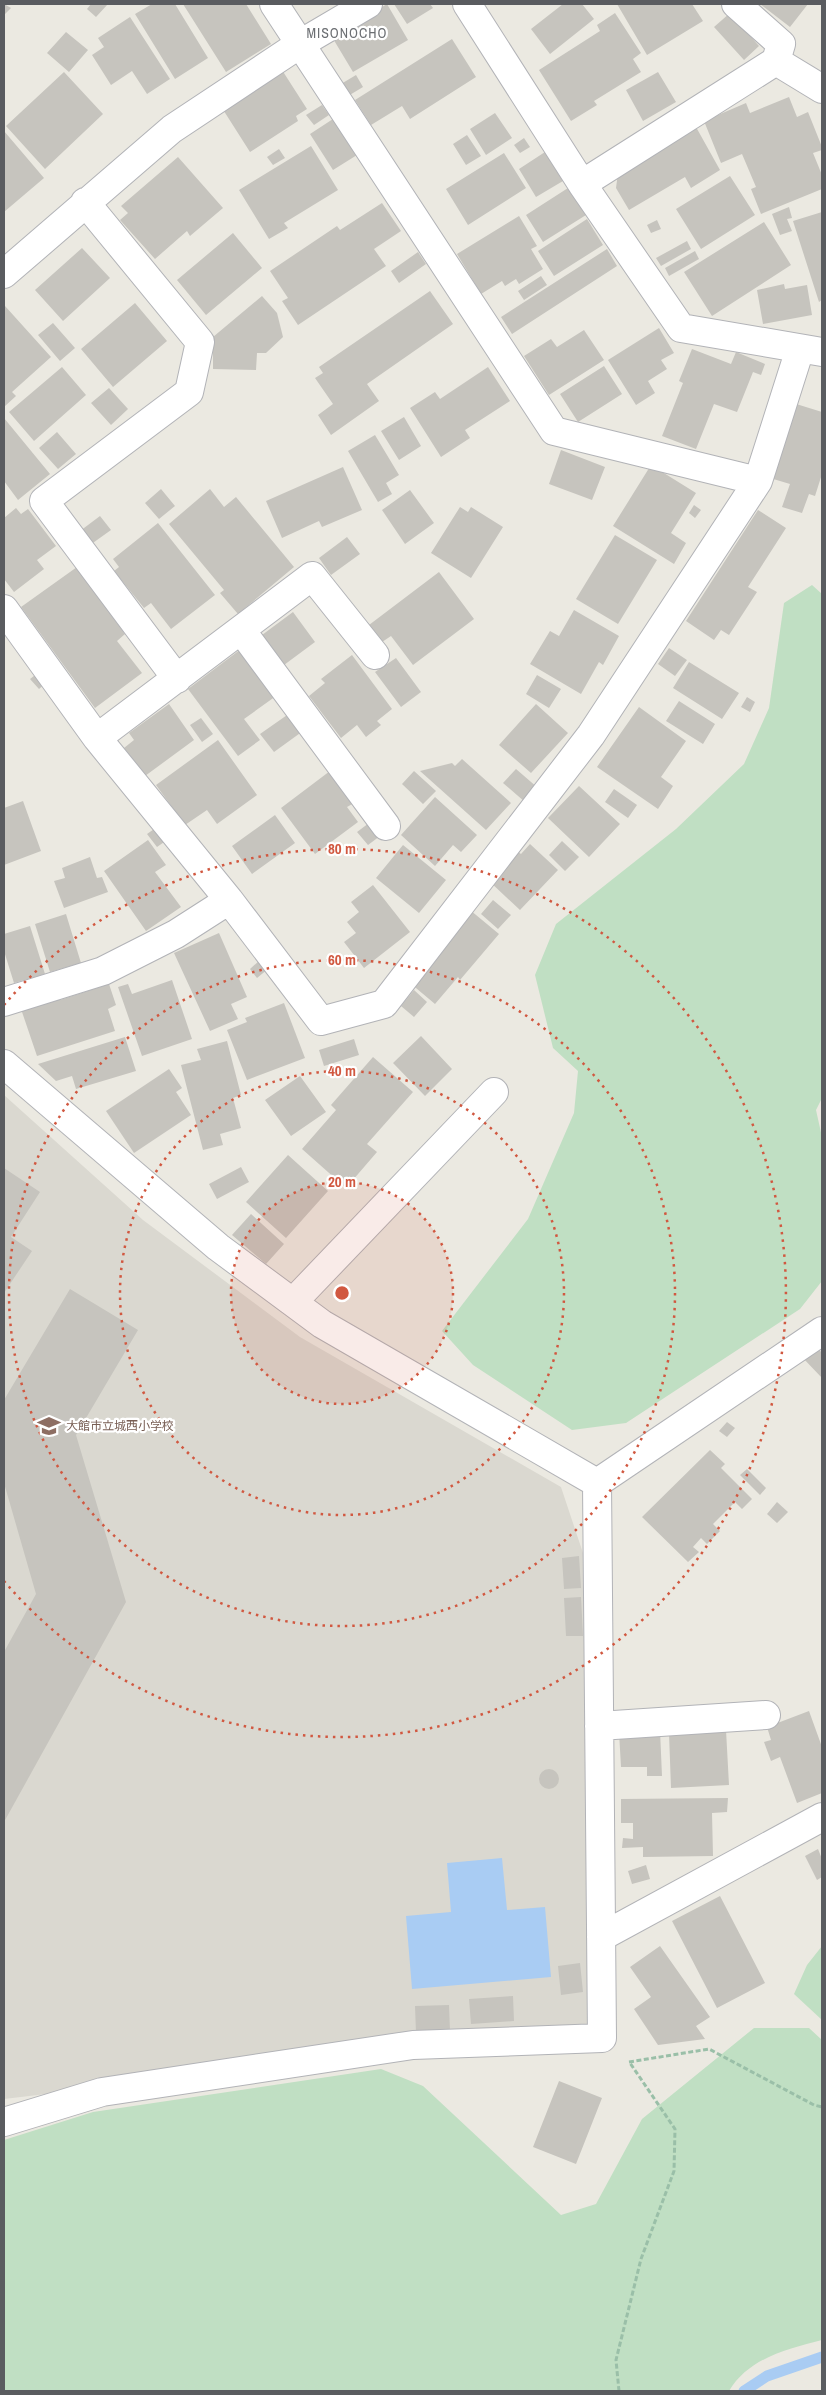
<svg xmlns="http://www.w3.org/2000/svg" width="826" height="2395" font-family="'Archivo Narrow','Noto Sans JP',sans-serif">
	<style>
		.education { fill: #dad8d0 }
		.green { fill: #c0dfc3 }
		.water { fill: #a9ccf3 }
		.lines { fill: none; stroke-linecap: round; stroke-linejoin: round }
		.stream { stroke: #a9ccf3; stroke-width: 11 }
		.building { fill: #c6c4be }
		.minor-casing { stroke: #b2b3b7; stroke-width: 30 }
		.path { stroke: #9abfa8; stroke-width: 3; stroke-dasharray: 5 2.5; stroke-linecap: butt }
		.minor { stroke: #fff; stroke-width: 28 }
		.ring { fill: none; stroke: #d15840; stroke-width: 2.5; stroke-dasharray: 2.5 5 }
		.labels { text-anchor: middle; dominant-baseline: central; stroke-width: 4.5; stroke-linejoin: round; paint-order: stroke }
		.education-label { font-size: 12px; fill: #785e54; stroke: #fff; text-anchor: start }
		.neighbourhood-label { font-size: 14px; letter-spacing: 1px; fill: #6b6e72; stroke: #fff }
		.centre { fill: #d15840; stroke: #fff; stroke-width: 2.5 }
		.ring-label { font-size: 15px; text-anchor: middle; font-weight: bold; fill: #d15840; stroke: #fff; stroke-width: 4.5; stroke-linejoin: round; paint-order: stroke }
	</style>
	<rect width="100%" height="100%" fill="#ebe9e1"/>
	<path class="education" d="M4,1095L143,1220L300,1337L561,1487L587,1565L594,2018L585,2030L4,2099Z"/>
	<path class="green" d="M812,585L822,594V1098L816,1110L822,1137V1281L800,1309L626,1423L572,1430L473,1365L442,1331L528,1219L574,1113L578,1071L553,1048L535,975L556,924L676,829L744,764L769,708L784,603Z
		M822,1946V2020L794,1994L807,1965Z
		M754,2028H809L822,2040V2340C787,2349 749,2358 729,2391H4V2140L93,2112L381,2069L423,2086L561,2215L596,2204L642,2119Z"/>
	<path class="water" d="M502,1858L507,1910L545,1907L551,1977L412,1989L406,1916L451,1912L447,1863Z"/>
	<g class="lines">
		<path class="stream" d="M744,2391L767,2376L822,2357"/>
	</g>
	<path class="building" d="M4,4L11,8L4,15Z
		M91,4H108L96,17L87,9Z
		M152,4H175L208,58L175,79L135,14Z
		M183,4H246L271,44L226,72Z
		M387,4L408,40L353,72L332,37Z
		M394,4H430L433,8L407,24Z
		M563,4H582L594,19L550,54L531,29Z
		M617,4H692L703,21L647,55Z
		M760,4H808L790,27Z
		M615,13L641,53L633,59L641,72L594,101L597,105L571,121L539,70L600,31L597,25Z
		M730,13L759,46L744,60L714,27Z
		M130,17L170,79L147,94L132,71L111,85L92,55L104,47L98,38Z
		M66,32L88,50L69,72L47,53Z
		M452,39L476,77L410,119L402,106L371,125L355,100Z
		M282,70L307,109L296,116L298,121L250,152L222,108Z
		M64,72L103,114L45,169L6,126Z
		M658,72L676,102L643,121L626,90Z
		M356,75L363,87L348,96L341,84Z
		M789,97L797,117L808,112L822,147V150L813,153L822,175V189L761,214L751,189L756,187L742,154L721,163L704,121L746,103L750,113Z
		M322,105L329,115L314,125L306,115Z
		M495,113L512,138L486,155L470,129Z
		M333,119L357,155L333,170L310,134Z
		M696,127L720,170L691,188L685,177L629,210L616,188L618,173Z
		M4,131L44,178L4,212Z
		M467,135L481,156L466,165L453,144Z
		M524,138L530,147L520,153L514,145Z
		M311,146L338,190L284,223L288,228L269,239L239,190Z
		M279,149L285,158L273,165L267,157Z
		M545,152L563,181L536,197L519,169Z
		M504,153L526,188L468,225L446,189Z
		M178,157L223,208L190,236L187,231L155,259L120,220L128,213L121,206Z
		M730,176L755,215L701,249L676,209Z
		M568,188L586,215L543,242L526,215Z
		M382,203L401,231L374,249L386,266L298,325L282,301L288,298L270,271L337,226L340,230Z
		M789,207L792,218L787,219L792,231L780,235L772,214Z
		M822,212V300L819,302L793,221Z
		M519,216L537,246L531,249L543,269L519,284L516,279L505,286L502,281L481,294L457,254Z
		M587,219L603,245L554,276L538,251Z
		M657,220L661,229L651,233L647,225Z
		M764,222L791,265L712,316L684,272Z
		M233,233L262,268L206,315L177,280Z
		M687,241L691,249L661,266L656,258Z
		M82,248L110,278L63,321L35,290Z
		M607,249L617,266L512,334L501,317Z
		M695,251L699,259L669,276L665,268Z
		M418,252L426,264L399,283L391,271Z
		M541,276L547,285L524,300L518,291Z
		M784,284L785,289L807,285L812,315L763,324L757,290Z
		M430,291L453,324L367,384L379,401L331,435L318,415L333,404L315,378L323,373L319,367Z
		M262,296L277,313L283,337L266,353H257L256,370L213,369V337Z
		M135,303L167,341L113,387L81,349Z
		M5,306L51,357L12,392L16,396L4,407Z
		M53,323L75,348L60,361L38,335Z
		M659,328L674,353L661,360L667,369L648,381L655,393L636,405L608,360Z
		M584,330L604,360L549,395L524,356L551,339L557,347Z
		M692,349L731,364L736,352L765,364L761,375L753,372L737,412L714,404L696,449L662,436L683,383L679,381Z
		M604,366L622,394L578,422L560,394Z
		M62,367L86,395L34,441L9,412Z
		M488,367L510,401L465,430L470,438L441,457L410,408L435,392L440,399Z
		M109,388L128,409L111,425L91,403Z
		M793,403L822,412V474L815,496L809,494L802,513L782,507L790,484L770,478Z
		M404,417L421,446L399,460L381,431Z
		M4,418L50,474L18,500L4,481Z
		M57,432L76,454L58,469L39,448Z
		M375,435L399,475L386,483L392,494L378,502L348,451Z
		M561,450L605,467L592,500L549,484Z
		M651,465L696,493L671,533L686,543L674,564L613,526Z
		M343,467L362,510L322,527L319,521L282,538L266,501Z
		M161,489L175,506L159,519L145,503Z
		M210,489L224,507L236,497L294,567L238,614L220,593L224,590L169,524Z
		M410,490L434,523L405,544L382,510Z
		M694,505L701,510L695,518L689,513Z
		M460,507L468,512L471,507L503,527L471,578L431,553Z
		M16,508L21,514L28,509L56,546L37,560L44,569L14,592L4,579V518Z
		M758,510L786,528L748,587L757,592L729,635L721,630L714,640L686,621Z
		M100,516L111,530L90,545L80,531Z
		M158,523L215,595L171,629L151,603L144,608L114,571L119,567L113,559Z
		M615,535L657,560L618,624L576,599Z
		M347,537L360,554L331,575L319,558Z
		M77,567L125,634L117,641L142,673L95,708L21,607Z
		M439,572L474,619L413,665L391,636L382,642L369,625Z
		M574,610L619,636L603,665L599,662L581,694L530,664L550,631L559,636Z
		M293,612L315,642L284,665L262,635Z
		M669,648L687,660L675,676L658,664Z
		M241,649L276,696L244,719L260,740L238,756L188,689Z
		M352,655L392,709L377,721L381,725L366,737L357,725L341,738L309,696L325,683L321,679Z
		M396,658L421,692L401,707L375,672Z
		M689,662L739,693L722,719L673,688Z
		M39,672L47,682L39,689L30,679Z
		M537,675L561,689L549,708L526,694Z
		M747,697L755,702L750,712L741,707Z
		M679,701L715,724L703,744L666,721Z
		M169,704L194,740L145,776L124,748L134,740L129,733Z
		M536,704L568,733L531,773L499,745Z
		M639,707L686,741L661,777L673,786L658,809L597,767Z
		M290,713L303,731L274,752L260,734Z
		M201,718L213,734L202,742L190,725Z
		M218,740L257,795L217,824L207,810L185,825L156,785Z
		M462,759L511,803L486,830L420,771L452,763L455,766Z
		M516,769L538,788L525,802L503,783Z
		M330,771L354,803L347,807L358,822L315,854L281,808Z
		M414,771L436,791L423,804L402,784Z
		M579,786L620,824L589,857L548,818Z
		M614,789L637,805L628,818L605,802Z
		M435,797L477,835L461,852L453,845L435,866L401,835Z
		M23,801L41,851L4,865V808Z
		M275,815L295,843L252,874L232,846Z
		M369,823L380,836L368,845L357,832Z
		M157,827L167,840L157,847L147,834Z
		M148,840L166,865L155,872L181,907L146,931L104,871Z
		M562,841L579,857L565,871L549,855Z
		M530,844L558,870L520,910L489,881L517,851L521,854Z
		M403,845L446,880L419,913L376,878Z
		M90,857L97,878L102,877L108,892L64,908L54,881L65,878L62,868Z
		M373,885L410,932L364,968L344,942L356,933L347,922L359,912L351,902Z
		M493,900L511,915L498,929L481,914Z
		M470,910L499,934L460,980L458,977L435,1004L410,983Z
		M66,914L81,963L50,972L35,924Z
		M30,926L45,974L14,983L4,951V934Z
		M219,933L247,997L231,1004L238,1019L210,1031L174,953Z
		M260,960L268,969L257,978L250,969Z
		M172,980L192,1039L142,1056L118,987L128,984L132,994Z
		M109,984L116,1005L108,1009L115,1031L37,1056L21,1009L59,997L60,1000Z
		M414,990L427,1002L414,1017L401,1006Z
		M284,1003L305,1058L247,1080L227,1030L247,1022L245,1018Z
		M421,1036L452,1069L425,1096L393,1063Z
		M125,1037L136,1071L76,1089L72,1076L56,1081L38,1064Z
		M354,1039L359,1055L324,1066L319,1050Z
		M227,1041L241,1095L233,1098L241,1128L220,1134L223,1145L203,1150L181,1065L201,1060L197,1049Z
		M373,1057L413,1092L367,1144L377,1152L346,1188L302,1149L336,1110L331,1105Z
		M169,1069L182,1088L176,1092L191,1115L134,1153L106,1111Z
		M300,1076L326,1112L291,1136L265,1100Z
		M288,1155L328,1191L286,1238L246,1202Z
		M241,1167L249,1182L217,1199L209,1184Z
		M4,1168L40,1192L11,1237L32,1251L4,1293Z
		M251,1214L284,1244L266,1264L232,1235Z
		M70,1289L138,1330L76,1435L126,1602L4,1822V1652L36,1594L4,1483V1400Z
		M815,1345L822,1353V1378L802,1357Z
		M727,1422L735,1428L727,1437L719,1431Z
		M710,1450L725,1464L721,1468L752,1499L742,1509L735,1502L713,1524L720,1531L707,1544L701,1538L693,1547L699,1552L688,1562L642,1517Z
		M747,1469L766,1488L760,1495L740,1475Z
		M777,1502L788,1512L777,1523L767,1514Z
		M579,1556L581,1588L564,1589L562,1558Z
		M581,1597L583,1636H566L564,1598Z
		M809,1711L822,1747V1793L797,1803L780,1757L771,1761L764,1742L771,1740L767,1727Z
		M660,1730L662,1776H647V1767H621L619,1732Z
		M726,1730L729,1785L671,1788L669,1733Z
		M539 1779a10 10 0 1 1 20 0a10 10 0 1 1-20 0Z
		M728,1798L727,1812L712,1813L713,1856L643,1857V1847L622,1848L623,1838L633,1839V1823H621V1799Z
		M818,1849L822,1859V1877L817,1880L805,1856Z
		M646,1865L650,1879L632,1884L628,1871Z
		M720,1896L765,1983L717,2008L672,1921Z
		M660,1946L710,2017L696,2026L705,2039L658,2045L634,2009L651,1997L630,1967Z
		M580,1963L583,1992L561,1995L558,1966Z
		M513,1996L514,2021L471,2024L469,1999Z
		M449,2005L450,2031L416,2033L415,2006Z
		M559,2081L602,2098L576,2164L533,2147Z"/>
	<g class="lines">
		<defs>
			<path id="minor" d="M274,4L554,431L758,481
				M467,4L582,184L681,328L822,352
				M736,4L781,44L776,61
				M582,184L776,61L822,89
				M85,202L200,342L189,392L44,501L177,679
				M4,274L172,129L300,44L368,4
				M4,609L97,738L229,900L321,1021L384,1004L591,735L758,481L800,349
				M241,630L386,826
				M97,738L312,576L375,655
				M4,1002L103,971L176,934L229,900
				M4,1064L218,1247L322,1324L597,1483
				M293,1302L494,1092
				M597,1483L822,1331
				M599,1726L766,1715
				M601,1937L822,1817
				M4,2122L102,2092L413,2045L602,2038L597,1483"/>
		</defs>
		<use href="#minor" class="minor-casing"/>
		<path class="path" d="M629,2062L709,2049L814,2105L822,2107
			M619,2391L616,2360L641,2259L674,2171L675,2129L630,2063"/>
		<use href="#minor" class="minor"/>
	</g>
	<circle cx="342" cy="1293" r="111" fill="#d15840" fill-opacity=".12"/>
	<g class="ring">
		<circle cx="342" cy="1293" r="111"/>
		<circle cx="342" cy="1293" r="222"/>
		<circle cx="342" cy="1293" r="333"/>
		<path d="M4 1005A444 444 0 1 1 4 1581"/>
	</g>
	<defs>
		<symbol id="school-bare" viewBox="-9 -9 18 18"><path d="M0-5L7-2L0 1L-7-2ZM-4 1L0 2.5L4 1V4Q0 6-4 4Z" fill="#8d6e63" stroke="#fff" stroke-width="2.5" paint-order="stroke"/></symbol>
	</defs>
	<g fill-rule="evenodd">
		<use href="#school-bare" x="33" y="1410" width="32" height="32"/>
	</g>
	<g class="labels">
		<g class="education-label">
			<text x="66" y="1426">大館市立城西小学校</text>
		</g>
		<g class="neighbourhood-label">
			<text x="347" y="33">MISONOCHO</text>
		</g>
	</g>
	<circle cx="342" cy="1293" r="8" class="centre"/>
	<g class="ring-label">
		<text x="342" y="854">80 m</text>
		<text x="342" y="965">60 m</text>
		<text x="342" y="1076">40 m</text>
		<text x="342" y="1187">20 m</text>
	</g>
	<rect width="826" height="2395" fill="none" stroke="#5a5c60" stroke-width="10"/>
</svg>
